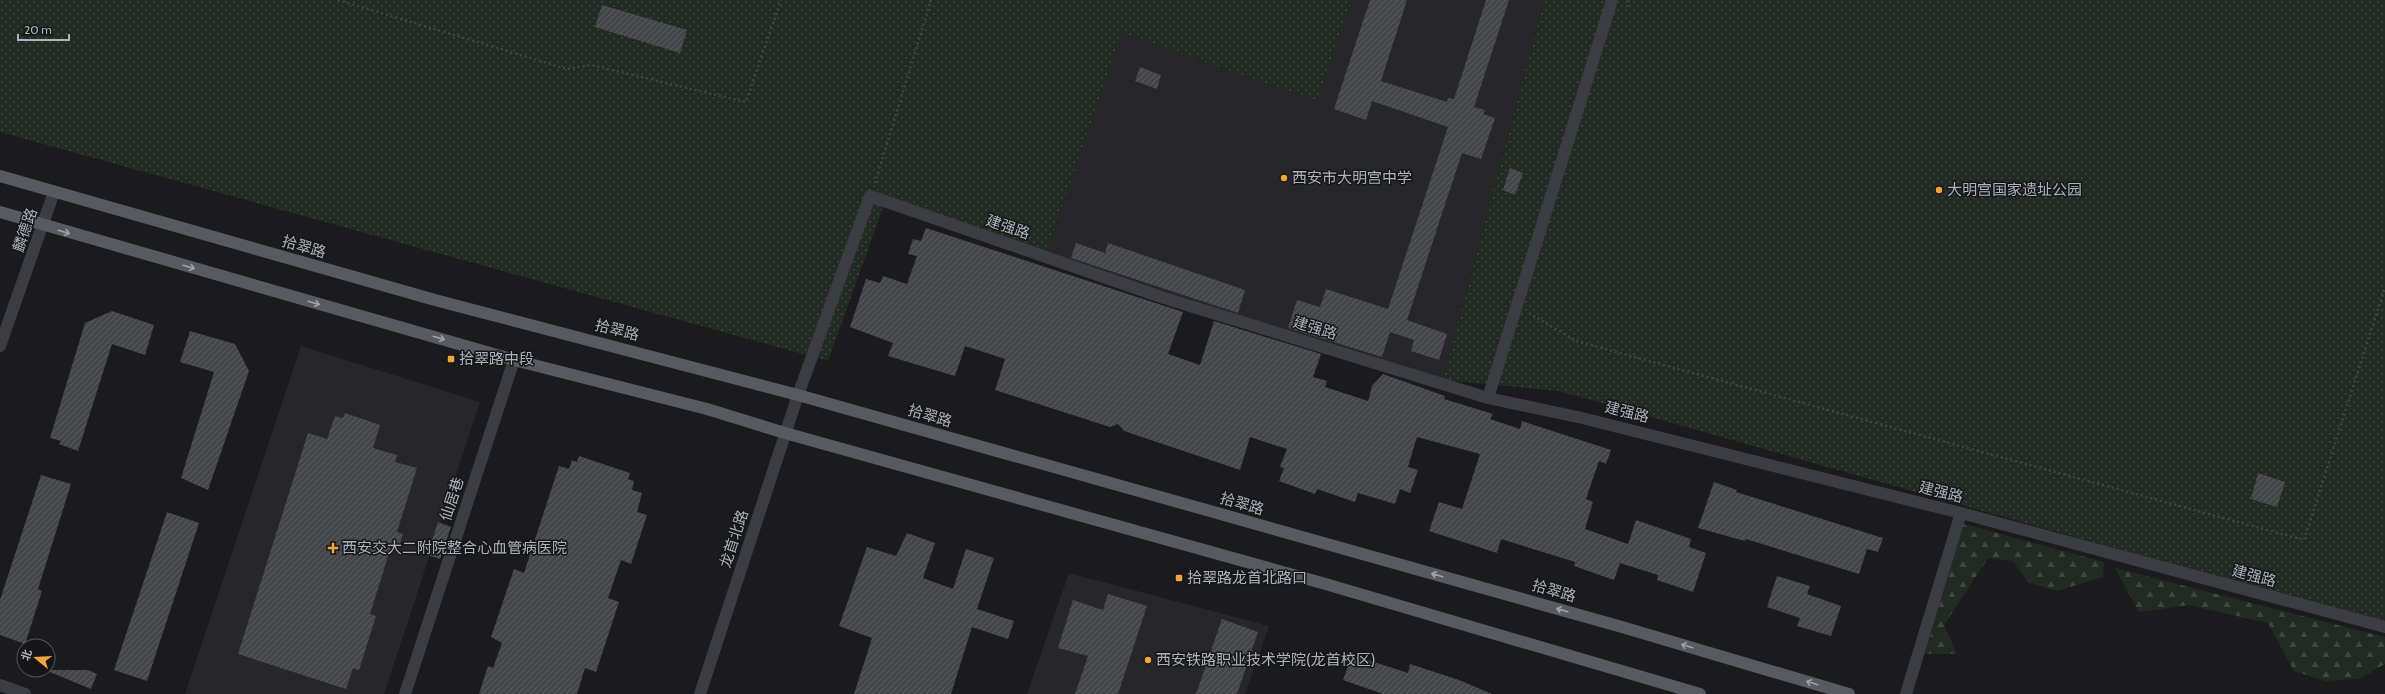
<svg xmlns="http://www.w3.org/2000/svg" width="2385" height="694" font-family="Cabin,'Noto Sans SC',sans-serif">
	<style>
		.built { fill: #27272a }
		.grass { fill: url(#grass-dots) }
		.forest { fill: url(#forest-firs) }
		.building { fill: url(#building-hatch) }
		.lines { fill: none; stroke-linecap: round; stroke-linejoin: round }
		.path { stroke: #424449; stroke-width: 2.5; stroke-dasharray: 2 3; stroke-linecap: butt }
		.minor { stroke: #3c3d42; stroke-width: 12 }
		.major { stroke: #585a61; stroke-width: 12 }
		.oneway { stroke: #9ca1aa }
		.poi-dot { fill: #f2a43e; stroke: #161618; stroke-width: 1.5 }
		.labels { text-anchor: middle; dominant-baseline: central; stroke-width: 3; stroke-linejoin: round; paint-order: stroke }
		.poi-label { font-size: 15px; fill: #adb3bc; stroke: #161618; text-anchor: start }
		.street-label { font-size: 15px; fill: #adb3bc; stroke: #161618 }
	</style>
	<defs>
		<pattern id="grass-dots" width="8" height="8" patternUnits="userSpaceOnUse"><rect width="8" height="8" fill="#222b23"/><path d="M2 2h.1M6 6h.1" fill="none" stroke="#3f4741" stroke-width="1.8" stroke-linecap="round"/></pattern>
		<pattern id="forest-firs" width="22" height="20" patternUnits="userSpaceOnUse"><rect width="22" height="20" fill="#222b23"/><path d="M5 1l3.5 6h-7zM16 11l3.5 6h-7z" fill="#3f4741"/></pattern>
		<pattern id="building-hatch" width="6" height="6" patternUnits="userSpaceOnUse"><rect width="6" height="6" fill="#45464a"/><path d="M-1 1l2-2M0 6l6-6M5 7l2-2" fill="none" stroke="#5d5e62"/></pattern>
	</defs>
	<rect width="100%" height="100%" fill="#1b1b1d"/>
	<path class="built" d="M1352,0H1544L1443,380L1045,256L1122,33L1317,101Z
		M301,346L480,402L384,694H185Z
		M1069,573L1269,626L1245,694H1027Z"/>
	<path class="grass" d="M0,0H1352L1317,101L1122,33L1045,256L886,199L828,361L0,132Z
		M1544,0H2385V623L2195,571L1559,391L1443,380Z"/>
	<path class="forest" d="M1964,524L2104,562L2103,577L2057,591L2028,582L2013,561L1988,558L1944,625L1957,654H1925Z
		M2115,568L2385,637V664L2358,679L2326,681L2294,671L2268,623L2189,605L2139,612Z"/>
	<path class="building" d="M1370,0H1407L1381,81L1447,102L1448,98L1454,99L1486,0H1509L1474,107L1485,110L1483,114L1495,118L1481,159L1462,153L1407,320L1447,334L1439,360L1411,351L1414,340L1390,332L1382,357L1288,328L1297,300L1320,307L1326,289L1388,309L1448,127L1372,101L1366,120L1334,109Z
		M602,5L687,30L680,53L595,27Z
		M1140,67L1161,75L1157,89L1135,81Z
		M1510,168L1523,173L1515,195L1503,190Z
		M926,228L1183,312L1168,354L1200,365L1214,321L1321,354L1313,377L1327,381L1325,387L1368,401L1372,386L1383,374L1445,396L1444,399L1493,414L1490,419L1520,429L1522,421L1611,450L1606,464L1599,461L1586,499L1593,502L1585,529L1628,544L1636,520L1691,539L1689,547L1706,553L1693,592L1657,580L1658,575L1620,563L1614,580L1574,566L1575,562L1501,539L1497,553L1429,531L1439,502L1462,509L1480,454L1417,437L1408,467L1418,470L1410,493L1400,489L1395,504L1358,493L1355,502L1317,489L1315,494L1279,481L1284,468L1280,467L1287,449L1250,437L1240,470L1124,431L1118,424L1110,427L995,390L1005,359L965,346L955,376L888,356L893,343L850,327L866,279L880,283L883,276L907,284L917,256L908,254L913,239L921,241Z
		M1076,243L1105,253L1108,243L1245,290L1238,313L1071,258Z
		M112,311L154,325L145,355L112,344L78,451L59,444L61,441L50,438L85,323Z
		M190,331L235,344L249,371L208,490L181,478L214,372L180,362Z
		M345,413L380,425L373,448L397,455L395,462L417,468L397,532L403,534L397,552L390,550L370,614L376,616L359,670L353,668L346,689L238,654L308,433L327,439L335,416L343,418Z
		M579,456L630,473L628,479L634,481L632,490L642,493L637,512L647,515L631,564L621,560L608,598L619,602L596,672L585,668L577,694H479L488,666L493,668L502,643L491,637L514,569L524,573L559,466L569,469L572,460L577,462Z
		M2258,473L2285,482L2277,507L2251,499Z
		M41,475L71,484L38,589L42,591L25,644L0,635V600Z
		M1714,482L1737,490L1736,492L1883,538L1878,552L1867,549L1859,574L1746,539L1745,541L1698,528Z
		M167,512L199,523L147,681L114,670Z
		M438,522L451,527L440,559L427,555Z
		M907,533L935,543L923,578L953,589L966,549L994,558L977,609L1014,621L1008,639L972,627L951,694H854L872,638L839,626L867,547L896,556Z
		M1777,576L1810,586L1807,594L1841,606L1831,636L1797,626L1800,618L1767,607Z
		M1108,594L1147,606L1118,694H1075L1088,656L1058,648L1073,600L1103,610Z
		M1222,619L1258,632L1237,694H1196Z
		M1352,655L1408,673L1410,664L1459,680L1492,694H1383L1343,680Z
		M45,670H88L97,674L91,689Z"/>
	<g class="lines">
		<path class="path" d="M338,0L567,69L591,65L746,102L781,0
			M1627,7L1629,0
			M875,183L931,0
			M1529,313L1576,341L2304,540L2385,287"/>
		<path class="minor" d="M0,346L54,192
			M1488,398L1612,0
			M0,685L25,694
			M405,694L514,360
			M700,694L798,395L870,196L1164,298L1488,398L1582,418L1961,513L2385,627
			M1906,694L1961,513"/>
		<path class="major" d="M0,176L435,300L798,395L1622,627L1849,694
			M0,212L514,360L707,409L785,433L1329,585L1700,694"/>
	</g>
	<defs><path id="oneway-shaft" d="M-6 0H5M1.5-3L5.5 0L1.5 3" fill="none" stroke-width="1.6" stroke-linecap="round" stroke-linejoin="round"/></defs>
	<g class="oneway">
		<use href="#oneway-shaft" transform="translate(64 232) rotate(16)"/>
		<use href="#oneway-shaft" transform="translate(189 267) rotate(16)"/>
		<use href="#oneway-shaft" transform="translate(314 303) rotate(16)"/>
		<use href="#oneway-shaft" transform="translate(439 338) rotate(16)"/>
		<use href="#oneway-shaft" transform="translate(1437 575) rotate(-164)"/>
		<use href="#oneway-shaft" transform="translate(1562 610) rotate(-164)"/>
		<use href="#oneway-shaft" transform="translate(1687 646) rotate(-163)"/>
		<use href="#oneway-shaft" transform="translate(1812 683) rotate(-163)"/>
	</g>
	<g class="poi-dot">
		<circle cx="1284" cy="178" r="4"/>
		<circle cx="1939" cy="190" r="4"/>
		<rect x="447" y="355" width="8" height="8" rx="2"/>
		<path d="M331 542h4v4h4v4h-4v4h-4v-4h-4v-4h4z"/>
		<rect x="1175" y="574" width="8" height="8" rx="2"/>
		<circle cx="1148" cy="660" r="4"/>
	</g>
	<g class="labels">
		<g class="poi-label">
			<text x="1292" y="178">西安市大明宫中学</text>
			<text x="1947" y="190">大明宫国家遗址公园</text>
			<text x="459" y="359">拾翠路中段</text>
			<text x="342" y="548">西安交大二附院整合心血管病医院</text>
			<text x="1187" y="578">拾翠路龙首北路口</text>
			<text x="1156" y="660">西安铁路职业技术学院(龙首校区)</text>
		</g>
		<g class="street-label">
			<text transform="translate(1008 227) rotate(19)">建强路</text>
			<text transform="translate(25 230) rotate(-71)">麟德路</text>
			<text transform="translate(304 247) rotate(16)">拾翠路</text>
			<text transform="translate(1315 328) rotate(17)">建强路</text>
			<text transform="translate(617 330) rotate(14)">拾翠路</text>
			<text transform="translate(1627 412) rotate(14)">建强路</text>
			<text transform="translate(930 416) rotate(16)">拾翠路</text>
			<text transform="translate(1941 492) rotate(14)">建强路</text>
			<text transform="translate(452 499) rotate(-72)">仙居巷</text>
			<text transform="translate(1242 504) rotate(16)">拾翠路</text>
			<text transform="translate(734 539) rotate(-72)">龙首北路</text>
			<text transform="translate(2254 576) rotate(15)">建强路</text>
			<text transform="translate(1554 591) rotate(16)">拾翠路</text>
		</g>
	</g>
	<g transform="translate(36 658) rotate(288)"><circle r="19" fill="#161618" stroke="#52555a"/>
	<path d="M0-3L7 15L0 10L-7 15Z" fill="#f2a43e"/>
	<text y="-6" font-size="11" font-weight="bold" text-anchor="middle" fill="#adb3bc">北</text>
	</g>
	<path d="M18 34v6h51v-6" fill="none" stroke="#adb3bc" stroke-width="2"/>
	<text x="24" y="34" font-size="12" fill="#adb3bc" stroke="#161618" stroke-width="3" paint-order="stroke">20 m</text>
</svg>
